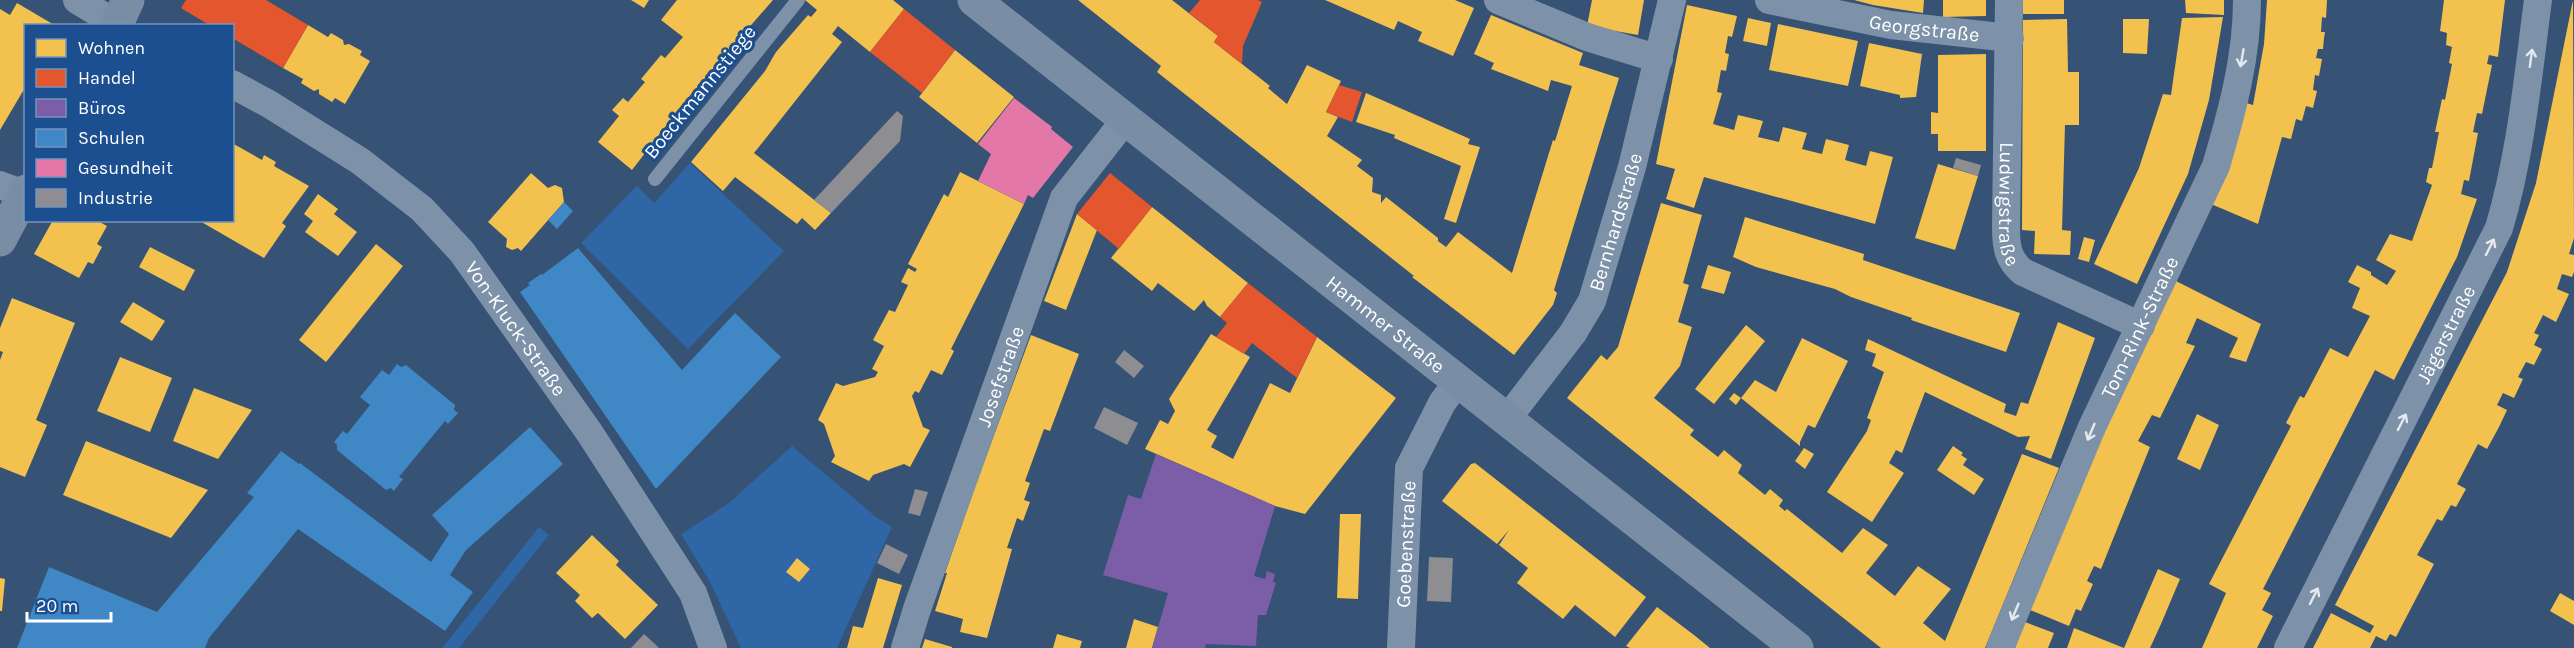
<svg xmlns="http://www.w3.org/2000/svg" width="2574" height="648" font-family="Karla,sans-serif">
	<style>
		.green { fill: #2f66a5 }
		.homes { fill: #f2c14e }
		.shops { fill: #e4572e }
		.offices { fill: #7b5ea7 }
		.schools { fill: #3f88c5 }
		.health { fill: #e377a8 }
		.industry { fill: #8d8d92 }
		.lines { fill: none; stroke-linecap: round; stroke-linejoin: round }
		.service { stroke: #7d92a8; stroke-width: 14 }
		.minor { stroke: #7d92a8; stroke-width: 28 }
		.secondary { stroke: #798da4; stroke-width: 33 }
		.oneway { stroke: #e5e9ee }
		.labels { text-anchor: middle; dominant-baseline: central; stroke-width: 6; stroke-linejoin: round; paint-order: stroke }
		.street-label { font-size: 20px; fill: #fff; stroke: #1b4f8f }
	</style>
	<rect width="100%" height="100%" fill="#365274"/>
	<path class="green" d="M690,163L784,251L688,349L581,243L637,186L654,203Z
		M792,446L876,517L892,527L837,648H741L709,580L681,534L729,503Z
		M539,527L549,535L459,648H442Z"/>
	<path class="homes" d="M631,0H649L644,8Z
		M677,0H773L686,100L632,170L598,142L619,116L612,110L623,98L628,102L645,82L641,79L661,55L665,58L683,37L661,20Z
		M805,0H893L904,9L870,52L838,26L832,34L842,42L754,153L831,213L815,230L802,218L797,224L735,177L723,191L691,162L765,71L776,52L808,15L811,17L817,10Z
		M1078,0H1172L1218,36L1214,42L1270,86L1268,88L1287,104L1307,65L1341,81L1326,112L1338,117L1327,136L1362,160L1357,166L1373,178L1372,192L1381,195V203L1386,197L1438,238V241L1446,247L1458,232L1512,273L1553,140L1555,141L1572,86L1551,80L1548,91L1491,69L1494,63L1474,54L1491,15L1583,53L1579,65L1619,78L1554,290L1557,293L1553,305L1514,355L1412,277L1414,276L1157,72L1161,66Z
		M1325,0H1455L1474,8L1453,56L1418,41L1422,32L1398,21L1394,30Z
		M1592,0H1644L1638,35L1587,26Z
		M1854,0H1924L1923,13L1873,5Z
		M1943,0H1986V16L1943,17Z
		M2023,0H2064V14H2023Z
		M2185,0H2224V15L2186,13Z
		M2267,0H2327L2326,18L2322,17L2321,32H2325L2324,38L2323,49H2318L2316,58L2322,59L2319,76L2315,75L2313,90L2317,91L2313,108L2306,106L2302,121L2296,119L2291,139L2282,137L2258,224L2211,204L2243,102L2253,105L2264,44Z
		M2444,0H2505L2498,57L2489,55L2487,64L2492,65L2482,114L2477,113L2473,132L2478,133L2469,181L2464,180L2461,194L2477,199L2457,257L2394,380L2375,370L2277,562L2263,589L2271,593L2262,610L2273,616L2257,648H2202L2226,593L2209,584L2291,426L2286,423L2300,396L2304,398L2330,348L2348,357L2370,316L2352,308L2360,288L2348,282L2357,265L2371,272V275L2387,285L2396,271L2376,260L2390,234L2412,241L2432,185L2426,182L2429,168H2432L2439,132H2435L2442,99L2445,100L2452,64L2449,63L2452,47L2446,45L2447,33L2440,31Z
		M2573,0L2574,238L2569,254L2574,255V272L2572,277L2562,274L2557,289L2569,294L2556,322L2543,315L2534,333L2539,335L2534,345L2542,349L2534,365L2526,362L2518,377L2523,379L2514,398L2503,393L2497,405L2507,410L2499,427L2487,449L2478,444L2457,484L2466,489L2456,507L2451,505L2442,521L2437,519L2417,555L2434,564L2396,637L2390,634L2386,641L2376,636L2370,648H2313L2331,613L2370,633L2374,626L2335,605L2507,272L2536,183Z
		M17,3L56,26H26V86L0,130V9L10,15Z
		M1687,5L1737,16L1732,37L1728,36L1725,53L1729,54L1726,71L1721,70L1717,92L1722,93L1713,124L1734,130L1738,115L1763,121L1758,137L1779,142L1783,127L1807,133L1802,149L1822,154L1826,139L1849,145L1845,160L1866,166L1870,151L1893,157L1875,224L1704,177L1694,208L1666,199L1675,169L1656,164Z
		M2223,17L2209,100L2188,174L2137,284L2094,264L2139,168L2163,94L2171,95L2182,18Z
		M1748,18L1771,23L1767,46L1743,41Z
		M2067,19L2068,72H2079V125H2065L2062,230L2071,231L2070,255L2034,254L2035,231L2022,230L2023,20Z
		M2123,19H2149L2147,54L2123,53Z
		M1778,24L1858,41L1848,86L1769,70Z
		M308,25L328,37L331,33L343,40L344,45L349,44L362,51L360,55L370,61L345,104L335,98L332,102L319,94V89L314,91L301,83L303,79L283,68Z
		M1869,43L1922,54L1916,97L1900,98V95L1860,86Z
		M955,50L1014,97L977,143L919,97Z
		M1986,54V151H1938V134H1931V112L1938,113V55Z
		M1366,93L1470,139L1468,144L1480,147L1456,223L1444,219L1461,166L1394,138L1395,135L1356,122Z
		M232,143L262,160L264,155L276,162L274,166L309,186L282,223L286,226L264,258L198,220H232Z
		M1938,164L1978,176L1955,250L1915,238Z
		M960,172L1024,204L951,349L954,351L942,375L931,370L919,393L915,391L912,396L923,427L930,430L910,467L904,464L873,475L869,481L831,462L835,456L824,424L818,420L836,383L843,386L875,377L878,372L872,369L884,346L873,340L889,310L895,312L908,285L901,282L908,268L915,272L917,269L908,264L944,194L948,197Z
		M531,173L548,188L555,185L562,188L564,202L521,251L518,248L512,250L506,247L507,239L488,222Z
		M318,194L338,209L334,214L357,232L338,256L305,232L313,221L304,214Z
		M1661,203L1702,215L1683,283L1689,285L1678,322L1692,327L1680,366L1654,398L1694,430L1690,435L1718,457L1724,450L1742,465L1738,473L1765,495L1770,489L1783,500L1779,506L1785,511L1787,509L1842,553L1863,528L1888,545L1866,573L1895,596L1918,566L1951,589L1923,623L1945,641L2022,454L2059,468L1985,648H1881L1567,398L1601,355L1607,360L1618,347Z
		M1152,207L1248,283L1220,317L1207,306L1204,300L1194,311L1158,283L1152,291L1111,258Z
		M1077,214L1097,230L1066,310L1044,301Z
		M1745,217L1864,254L1863,260L2020,313L2006,352L1911,320L1912,318L1851,297L1835,289L1756,267L1733,257Z
		M53,220H96L107,226L97,244L102,247L93,264L88,262L79,278L34,254Z
		M2084,237L2095,240L2089,262L2078,259Z
		M376,244L403,266L326,362L299,340Z
		M150,247L195,270L184,291L139,267Z
		M1708,265L1731,272L1724,294L1701,288Z
		M2174,280L2261,324L2246,362L2229,357L2238,338L2197,318L2186,343L2195,346L2160,418L2152,415L2138,441L2150,447L2101,569L2094,566L2087,581L2093,584L2081,611L2076,609L2069,626L2030,610L2103,428Z
		M12,298L75,323L36,420L47,425L25,477L0,467V360L3,352L0,351V328Z
		M133,302L165,321L152,341L120,322Z
		M2058,322L2095,338L2051,459L2025,449L2030,436L2018,437L1925,392L1902,453L1896,450L1889,463L1904,473L1872,522L1827,492L1867,431L1871,420L1867,418L1884,372L1872,366L1876,354L1865,350L1868,339L2006,404L2004,412L2016,416L2021,402L2028,404Z
		M1746,325L1765,341L1714,404L1695,389Z
		M1211,334L1250,357L1207,430L1217,436L1211,447L1233,459L1270,383L1290,393L1317,337L1396,398L1305,514L1275,506L1145,449L1160,420L1168,424L1175,411L1169,399Z
		M1031,335L1079,354L1050,431L1044,429L1025,481L1030,483L1024,500L1030,502L1023,521L1017,518L1007,548L1012,549L987,638L960,632L963,619L935,611L947,573H945L976,484Z
		M1802,338L1848,361L1815,428L1808,425L1800,442V446L1741,398L1736,405L1729,399L1734,393L1741,398L1755,380L1776,392Z
		M120,357L172,378L150,432L97,411Z
		M194,388L252,410L218,459L173,441Z
		M2197,414L2219,425L2200,470L2177,459Z
		M86,441L208,490L171,538L63,495Z
		M1953,446L1963,453L1961,455L1967,459L1963,465L1984,479L1974,495L1937,470Z
		M1804,448L1814,454L1805,469L1795,461Z
		M1475,463L1646,597L1615,637L1575,605L1563,619L1517,583L1528,568L1499,545L1509,530L1497,544L1442,501L1471,464Z
		M1340,514H1361L1358,599L1337,598Z
		M592,535L619,561L616,565L658,605L625,639L598,613L592,618L575,601L580,595L556,573Z
		M797,558L810,569L799,582L786,572Z
		M2158,569L2180,579L2161,624L2150,648H2124Z
		M0,578L5,579L2,611H0Z
		M878,578L902,585L883,648H847L853,626L863,628Z
		M2560,593L2574,601V625L2550,611Z
		M1657,607L1694,635L1710,648H1630L1626,646Z
		M1134,619L1158,627L1152,648H1126Z
		M2025,622L2054,633L2048,648H2015Z
		M2074,628L2124,648H2067Z
		M1057,634L1082,641L1080,648H1053Z
		M925,639L952,647V648H922Z"/>
	<path class="shops" d="M186,0H266L308,25L283,68L232,38V26H211L181,8Z
		M1200,0H1258L1262,2L1243,46L1242,64L1214,42L1218,36L1189,13Z
		M904,9L955,50L922,93L870,52Z
		M1339,85L1362,92L1352,122L1326,112Z
		M1110,173L1152,207L1119,249L1077,214Z
		M1248,283L1317,337L1297,378L1252,343L1244,354L1216,337L1227,323L1220,317Z"/>
	<path class="offices" d="M1156,454L1275,506L1254,576L1265,579L1267,571L1275,574L1273,582L1276,583L1266,615H1258L1256,646L1206,644L1205,648H1152L1168,593L1103,575L1128,495L1141,499Z"/>
	<path class="schools" d="M564,202L573,211L557,229L548,220Z
		M578,248L682,370L735,313L781,357L656,489L520,292L530,285L528,283L541,274L542,275Z
		M397,364L401,367L406,365L455,405L454,410L458,413L448,424L445,421L399,477L403,479L394,491L391,488L386,490L337,450V445L334,442L343,431L347,434L370,405L360,397L382,370L389,375Z
		M530,427L563,464L466,550L450,575L473,592L445,631L298,529L209,638L205,648H17L49,567L157,612L254,497L247,493L281,451L299,464L300,463L431,562L449,534L432,515Z"/>
	<path class="health" d="M1014,98L1052,127L1051,129L1073,147L1033,198L1028,195L1024,204L978,181L991,154L978,144Z"/>
	<path class="industry" d="M897,111L903,116L900,141L831,213L814,200Z
		M1956,158L1981,165L1978,176L1953,168Z
		M1124,350L1144,366L1134,378L1115,362Z
		M1104,407L1138,423L1127,445L1094,428Z
		M915,489L928,492L920,516L908,513Z
		M886,544L908,555L899,574L877,563Z
		M1429,557L1453,558L1451,602L1427,601Z
		M644,634L654,643L659,648H631Z"/>
	<g class="lines">
		<path class="service" d="M655,179L798,0"/>
		<g class="minor">
			<path d="M77,0L120,26"/>
			<path d="M1498,0L1587,37L1659,59"/>
			<path id="s1" d="M1769,0L1891,25L2010,38"/>
			<path id="s2" d="M2009,0L2006,228C2006,247 2008,260 2023,272L2141,326"/>
			<path id="s3" d="M232,84L269,104L360,161L422,209L462,252L589,432L693,593L713,648"/>
			<path d="M0,185L24,194"/>
			<path id="s4" d="M1507,419L1573,333L1592,301L1632,167L1672,0"/>
			<path id="s5" d="M905,648L917,609L1064,198L1125,120"/>
			<path id="s6" d="M1401,648L1409,468L1442,403L1458,381"/>
			<path id="s7" d="M2000,648L2092,427L2216,166C2232,112 2247,57 2247,0"/>
			<path id="s8" d="M2288,648L2499,228C2521,154 2528,76 2538,0"/>
		</g>
		<g class="secondary">
			<path id="s9" d="M974,0L1797,648"/>
			<path d="M116,26L128,0"/>
			<path d="M0,240L26,191"/>
		</g>
	</g>
	<defs><path id="oneway-shaft" d="M-6 0H5M1.5-3L5.5 0L1.5 3" fill="none" stroke-width="1.6" stroke-linecap="round" stroke-linejoin="round" transform="scale(1.5)"/></defs>
	<g class="oneway">
		<use href="#oneway-shaft" transform="translate(2242 58) rotate(100)"/>
		<use href="#oneway-shaft" transform="translate(2531 58) rotate(-82)"/>
		<use href="#oneway-shaft" transform="translate(2490 247) rotate(-63)"/>
		<use href="#oneway-shaft" transform="translate(2402 422) rotate(-63)"/>
		<use href="#oneway-shaft" transform="translate(2091 432) rotate(113)"/>
		<use href="#oneway-shaft" transform="translate(2314 596) rotate(-63)"/>
		<use href="#oneway-shaft" transform="translate(2015 612) rotate(113)"/>
	</g>
	<g class="labels">
		<g class="street-label">
			<text stroke="none"><textPath href="#s1" startOffset="158">Georgstraße</textPath></text>
			<text transform="translate(700 92) rotate(-51)">Boeckmannstiege</text>
			<text stroke="none"><textPath href="#s2" startOffset="204">Ludwigstraße</textPath></text>
			<text stroke="none"><textPath href="#s4" startOffset="228">Bernhardstraße</textPath></text>
			<text stroke="none"><textPath href="#s9" startOffset="524">Hammer Straße</textPath></text>
			<text stroke="none"><textPath href="#s3" startOffset="380">Von-Kluck-Straße</textPath></text>
			<text stroke="none"><textPath href="#s7" startOffset="350">Tom-Rink-Straße</textPath></text>
			<text stroke="none"><textPath href="#s8" startOffset="351">Jägerstraße</textPath></text>
			<text stroke="none"><textPath href="#s5" startOffset="288">Josefstraße</textPath></text>
			<text stroke="none"><textPath href="#s6" startOffset="104">Goebenstraße</textPath></text>
		</g>
	</g>
	<rect x="24" y="24" width="210" height="198" fill="#1b4f8f" stroke="#7695bc" stroke-width="1.5"/>
	<rect x="36" y="39" width="30" height="18" fill="#f2c14e" stroke="#7695bc" stroke-width="1.5"/>
	<text x="78" y="54" font-size="18" fill="#ffffff">Wohnen</text>
	<rect x="36" y="69" width="30" height="18" fill="#e4572e" stroke="#7695bc" stroke-width="1.5"/>
	<text x="78" y="84" font-size="18" fill="#ffffff">Handel</text>
	<rect x="36" y="99" width="30" height="18" fill="#7b5ea7" stroke="#7695bc" stroke-width="1.5"/>
	<text x="78" y="114" font-size="18" fill="#ffffff">Büros</text>
	<rect x="36" y="129" width="30" height="18" fill="#3f88c5" stroke="#7695bc" stroke-width="1.5"/>
	<text x="78" y="144" font-size="18" fill="#ffffff">Schulen</text>
	<rect x="36" y="159" width="30" height="18" fill="#e377a8" stroke="#7695bc" stroke-width="1.5"/>
	<text x="78" y="174" font-size="18" fill="#ffffff">Gesundheit</text>
	<rect x="36" y="189" width="30" height="18" fill="#8d8d92" stroke="#7695bc" stroke-width="1.5"/>
	<text x="78" y="204" font-size="18" fill="#ffffff">Industrie</text>
	<path d="M27 612v9h84v-9" fill="none" stroke="#ffffff" stroke-width="3"/>
	<text x="36" y="612" font-size="18" fill="#ffffff" stroke="#1b4f8f" stroke-width="4.5" paint-order="stroke">20 m</text>
</svg>
